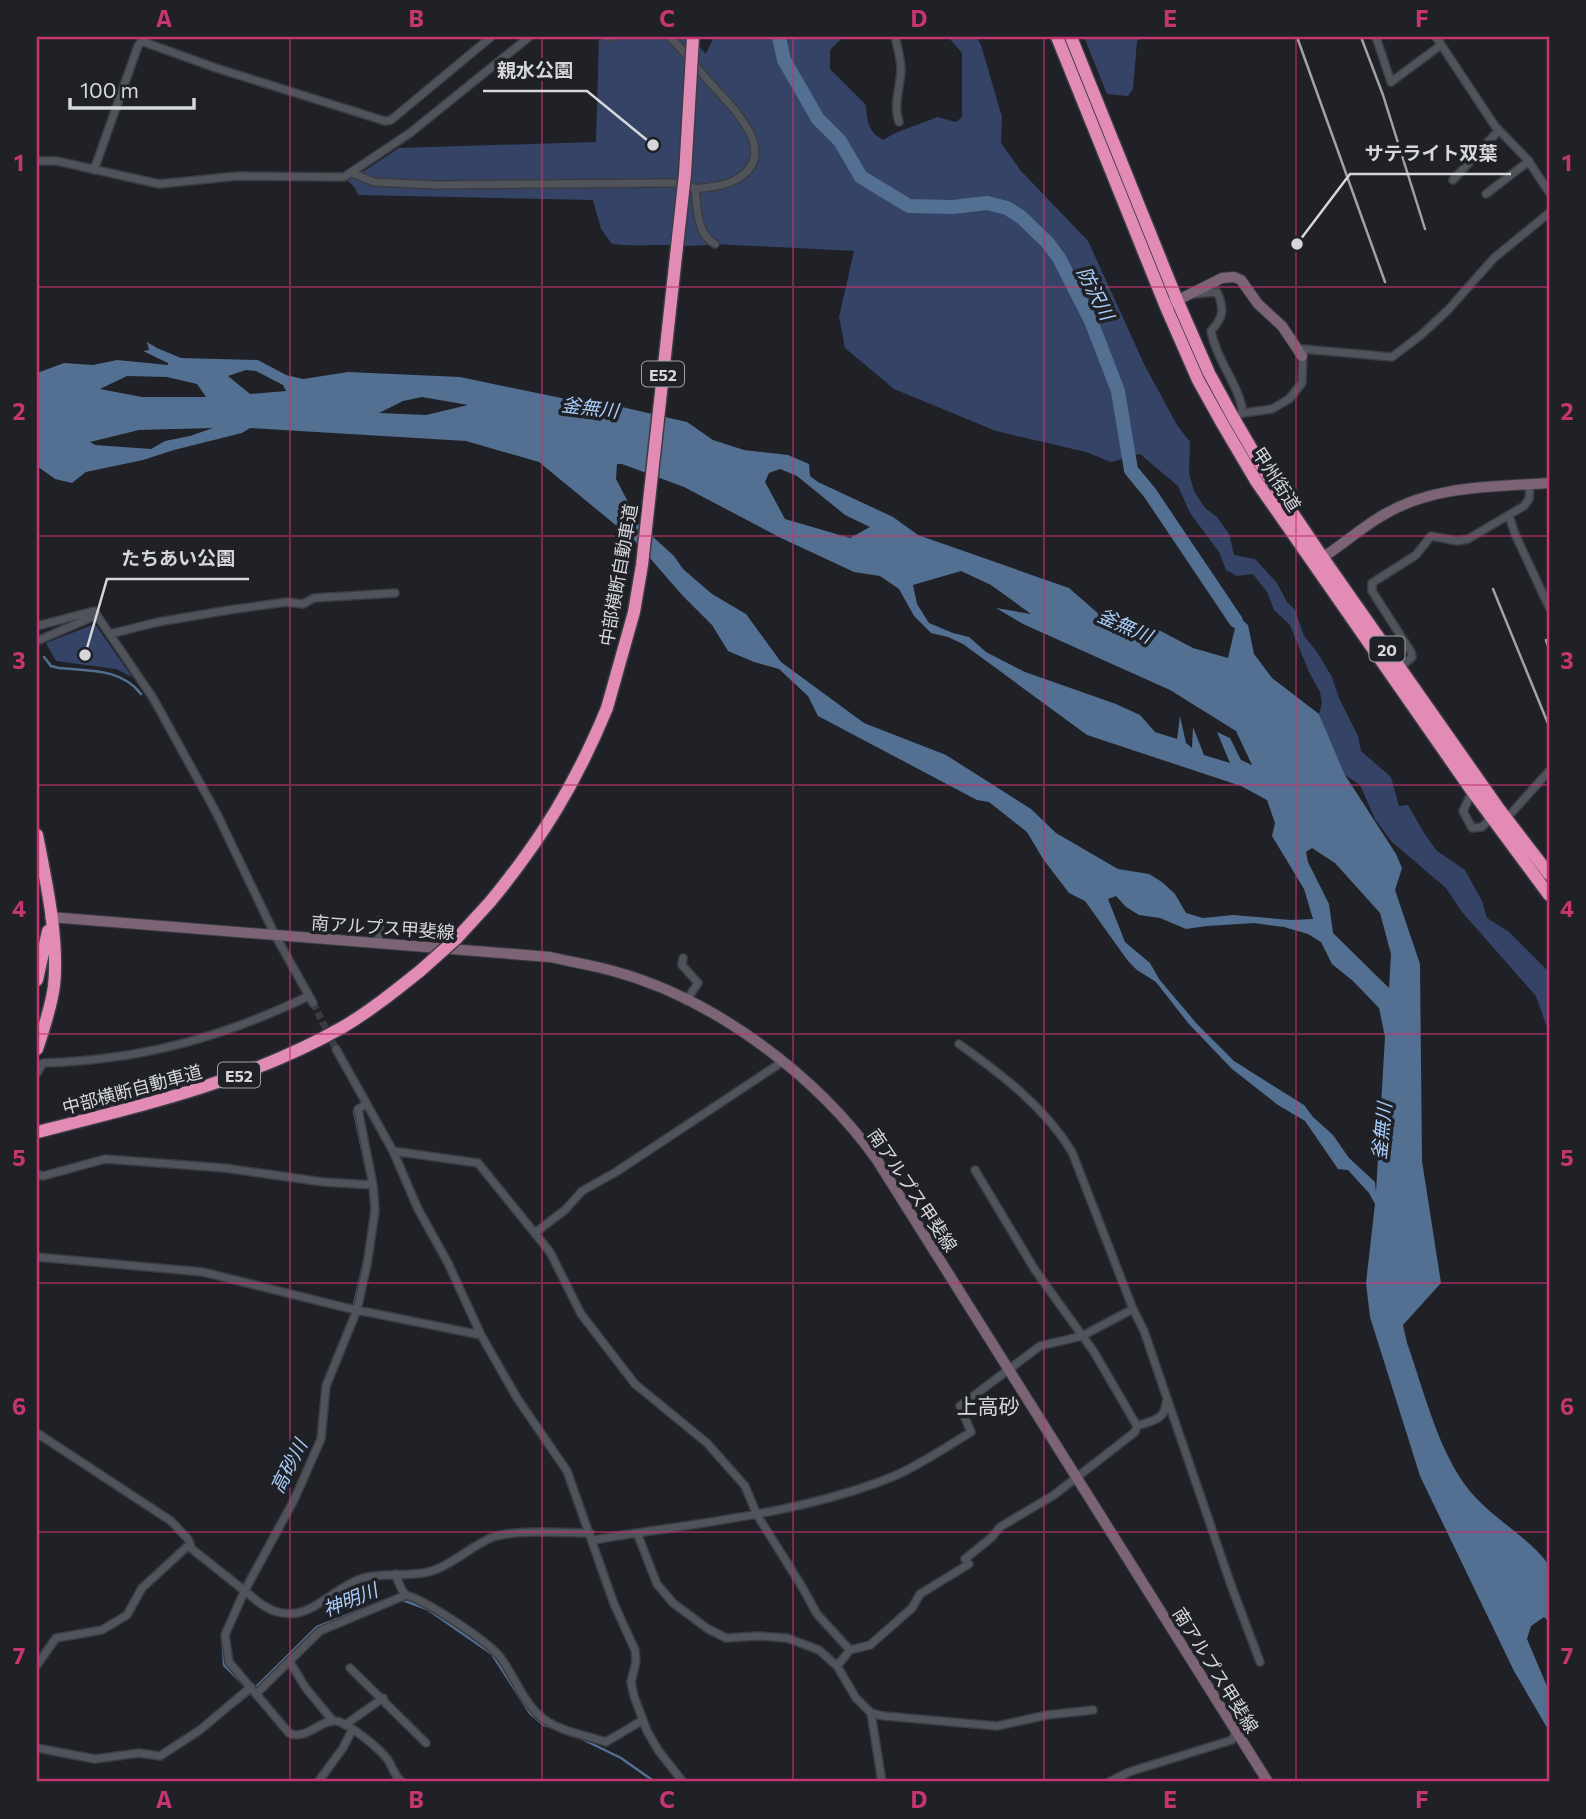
<svg xmlns="http://www.w3.org/2000/svg" width="1586" height="1819" font-family="Commissioner,'Noto Sans JP',sans-serif">
	<style>
		.green { fill: #344366 }
		.water { fill: #536f91; fill-rule: evenodd }
		.lines { fill: none; stroke-linecap: round; stroke-linejoin: round }
		.stream { stroke: #536f91; stroke-width: 2.5 }
		.river { stroke: #536f91; stroke-width: 14 }
		.street-tunnel { stroke: #3a3c42; stroke-width: 7; stroke-dasharray: 7 3.5; stroke-linecap: butt }
		.street-casing { stroke: #3a3c41; stroke-width: 10 }
		.secondary-casing { stroke: #3a3c41; stroke-width: 12 }
		.highway-casing { stroke: #3a3c41; stroke-width: 15 }
		.street { stroke: #50535a; stroke-width: 7 }
		.secondary { stroke: #7c6475; stroke-width: 10 }
		.highway { stroke: #e28cb5; stroke-width: 12 }
		.rail { stroke: #a0a2a6; stroke-width: 2.5 }
		.highway-bridge-casing { stroke: #3a3c41; stroke-width: 15; stroke-linecap: butt }
		.highway-bridge { stroke: #e28cb5; stroke-width: 12 }
		.grid { fill: none; stroke: #c5356e; stroke-width: 2; stroke-opacity: 0.55 }
		.labels { text-anchor: middle; dominant-baseline: central; stroke-width: 7; stroke-linejoin: round; paint-order: stroke }
		.shield { fill: #1f2127; stroke: #9ea0a5; stroke-width: 2 }
		.shield-label { font-size: 16px; font-weight: bold; fill: #d5d7db }
		.street-label { font-size: 18px; fill: #d5d7db; stroke: #1f2127 }
		.water-label { font-size: 19px; font-style: italic; fill: #aacefb; stroke: #1f2127 }
		.quarter-label { font-size: 21px; fill: #d5d7db; stroke: #1f2127 }
		.leader { fill: none; stroke: #d5d7db; stroke-width: 2.5 }
		.callout-dot { fill: #d5d7db; stroke: #1f2127; stroke-width: 2.5 }
		.callout-label { font-size: 19px; text-anchor: middle; font-weight: bold; fill: #d5d7db; stroke: #1f2127; stroke-width: 7; stroke-linejoin: round; paint-order: stroke }
		.neatline { fill: none; stroke: #c5356e; stroke-width: 2.5 }
		.grid-label { font-size: 23px; text-anchor: middle; font-weight: bold; fill: #c5356e }
	</style>
	<rect width="100%" height="100%" fill="#1f2127"/>
	<path class="green" d="M599,37H690L706,54L713,39L726,37H843L830,50V69L866,105C867,122 868,131 883,140C900,129 919,125 937,117L956,122L962,117V53L948,37H976L981,45L1002,117L1001,143L1021,171L1088,241L1145,366L1177,425L1190,442L1189,474L1194,491L1205,508L1217,517L1229,534L1234,555L1255,559L1277,583L1287,602L1295,610L1304,636L1317,652L1332,677L1339,698L1358,736L1361,751L1391,777L1399,806L1408,805L1426,836L1437,851L1465,870L1482,901L1487,918L1509,932L1549,972V1033L1536,996L1462,912L1446,888L1392,842L1375,819L1360,785L1345,775L1319,714L1322,703L1320,692L1309,672L1290,625L1274,610L1267,592L1253,574L1237,576L1226,570L1219,552L1190,513L1178,486L1140,454L1111,462L1086,452L996,431L894,389L845,348L839,317L854,251L715,244C695,247 678,245 658,245C642,245 628,246 612,244L601,229L593,200L358,195L355,188L344,177L358,175L399,148L596,142Z
		M1084,37H1142L1137,41L1133,89L1128,96L1107,94Z
		M95,624L132,677L116,669L56,661L46,643Z"/>
	<path class="water" d="M147,342L157,348L181,358L258,360L286,375L303,379L348,372L460,377L566,399L622,407L687,422L713,440L744,450L788,455L809,464L810,476L818,482L893,517L918,535L1069,588L1108,622L1130,629L1155,628L1193,648L1228,658L1235,628L1225,604L1248,625L1254,654L1272,678L1319,714L1345,775L1396,854L1402,868L1395,890L1420,964L1422,1161L1441,1283L1403,1325L1407,1343C1425,1393 1440,1461 1477,1499C1500,1523 1530,1539 1549,1565V1622L1544,1617L1531,1626L1527,1639L1549,1691V1731L1514,1671L1420,1476L1370,1317L1366,1283L1375,1204L1369,1193L1348,1170L1338,1169L1305,1121L1278,1105L1232,1069L1188,1023L1156,982L1137,970L1128,961L1085,901L1069,893L1043,859L1027,832L989,802L977,800L818,716L808,696L779,669L754,662L728,651L712,625L682,595L635,541L539,462L466,441L250,428L242,433L174,450L143,460L86,472L72,483L55,479L37,466V373L64,363L93,365L117,360L168,365V363L143,351L149,350ZM246,370L256,371L283,385L286,391L250,394L228,376ZM127,376L167,377L197,384L206,397H142L100,389ZM422,397L468,405L426,415L379,413L403,401ZM213,428L190,436L165,441L151,449L95,445L90,442L139,430ZM617,464H622L684,487L781,538L854,572L880,576L899,589L914,616L931,633L948,637L963,644L1087,735L1241,786L1267,800L1275,823L1272,836L1304,889L1313,919L1291,920L1233,915L1203,918L1186,913L1175,894L1162,882L1149,874L1118,869L1056,833L1031,809L946,755L864,723L781,662L746,614L712,594L683,569L674,556L640,525L616,479ZM780,469L797,476L845,515L870,527L850,538L785,519L765,482L769,473ZM961,571L991,585L1031,614L996,608L1023,624L1170,690L1236,731L1252,765L1241,760L1230,738L1217,732L1230,763L1204,755L1193,727L1192,748L1186,743L1180,716L1177,739L1155,732L1140,715L1116,704L1025,672L986,652L969,637L953,633L929,623L917,604L913,585ZM1312,848L1335,863L1380,913L1391,954L1389,988L1333,933L1329,904L1308,862L1306,852ZM1116,896L1126,907L1139,915L1160,918L1186,929L1207,926L1254,923L1284,927L1308,934L1321,942L1332,964L1353,981L1379,1008L1385,1037L1376,1192L1375,1182L1349,1158L1333,1135L1313,1117L1304,1105L1234,1061L1197,1024L1159,979L1150,963L1125,942L1108,899Z"/>
	<g class="lines">
		<path class="stream" d="M44,657L51,666L59,668C89,671 121,668 141,694
			M354,1111L367,1173
			M369,1228L372,1207
			M354,1304L364,1262
			M325,1380L338,1347
			M244,1584L274,1530
			M400,1599L427,1609L492,1654L530,1713L544,1725L551,1727
			M222,1634L224,1665L245,1686
			M238,1703L251,1692L317,1627L388,1599
			M580,1738L621,1758L655,1782"/>
		<path class="river" d="M779,37L784,60L818,119L840,141L861,177L909,206L953,207L987,203L1007,208L1021,217L1047,242L1059,258L1091,321L1118,391L1131,470L1150,493L1236,621"/>
		<path class="street-tunnel" d="M313,1003L336,1049"/>
		<defs>
			<path id="street" d="M607,37H612
				M895,37C898,48 901,59 901,71C900,88 893,105 899,122
				M1376,37L1391,82L1441,45
				M1436,37L1495,126L1527,159L1549,192
				M141,41L216,68L385,121L391,120L491,37
				M37,161H57L159,184L238,176L344,177L410,133L529,37
				M94,170L138,46L145,37
				M352,173L374,182L435,185L661,183H685L695,189C709,187 725,186 737,179C784,151 726,102 706,78C694,65 683,50 670,37
				M1453,180L1499,130
				M695,189C698,209 696,234 715,244
				M1486,194L1529,161
				M1193,294L1217,292C1225,309 1223,318 1211,331C1217,362 1239,384 1243,413
				M1233,417L1243,413L1272,409L1289,399L1302,383L1303,349L1392,357L1421,335L1448,310L1494,258L1549,213
				M1509,515L1515,534L1549,607
				M37,626L94,611L153,698L217,814L275,935L313,1003
				M110,634L158,622L229,610L286,602L303,604L314,598L395,593
				M37,641L97,615
				M1400,668L1412,657L1411,652L1372,591V583L1416,555L1431,536L1457,541L1468,539L1524,506L1529,499L1530,484
				M1472,792L1463,811L1472,828L1482,827L1492,817
				M1507,818L1549,771
				M378,943L380,920
				M683,958L682,965L698,983L686,1001
				M959,1044C1001,1074 1045,1107 1072,1152L1133,1309L1144,1331L1231,1585L1260,1662
				M336,1049L393,1151L418,1209L448,1263L481,1335L517,1398L567,1471L614,1604L635,1650L636,1662L631,1682L634,1696L647,1731L658,1750L683,1782
				M37,1073L43,1063C141,1060 221,1038 309,996
				M367,1104L358,1109L373,1185L375,1211L367,1265L357,1310L326,1386L321,1439L294,1500L244,1592L225,1635L229,1662L289,1733C305,1741 320,1720 335,1721C348,1722 380,1749 388,1760C394,1769 392,1773 402,1782
				M393,1151L478,1163L550,1252L581,1314L635,1384L707,1443L745,1486L757,1515L801,1585L817,1614L850,1650
				M37,1174L43,1176L105,1159L225,1168L323,1182L373,1185
				M536,1232L565,1210L582,1191L616,1172L782,1062
				M37,1257L203,1272L347,1308L481,1335
				M1137,1426C1151,1421 1165,1420 1166,1403
				M37,1433L171,1521L188,1539L192,1549L261,1604C273,1612 283,1615 297,1613C321,1608 339,1585 363,1578C387,1571 414,1579 437,1569C457,1561 473,1545 493,1537C516,1529 564,1533 590,1533
				M637,1533L657,1584L673,1603L708,1629L726,1638L759,1636L787,1638L819,1650L837,1666
				M593,1540C693,1523 797,1515 892,1477C919,1466 946,1447 971,1432L960,1406L1040,1346L1082,1336L1133,1309
				M965,1559L992,1537L1000,1527L1054,1495L1135,1432L1137,1426L1094,1352L1035,1270L975,1170
				M395,1574L402,1590L406,1595
				M290,1662L305,1687L333,1721
				M37,1665L56,1638L102,1630L127,1615L142,1588L190,1544
				M350,1668L426,1743
				M257,1693L320,1631L406,1595C427,1601 488,1641 501,1658C514,1676 523,1701 540,1716C557,1731 585,1735 606,1742L643,1720
				M871,1713L884,1716L997,1726L1047,1715L1093,1710
				M345,1725L383,1698
				M37,1748L95,1759L139,1753L160,1756L200,1730L251,1687
				M318,1782L343,1748L352,1730
				M882,1782L871,1713L856,1698L837,1666L850,1650L870,1645L912,1608L920,1594L969,1564
				M1109,1782L1129,1772L1232,1740L1236,1732"/>
			<path id="secondary" d="M1172,303L1222,278L1234,277L1241,280L1258,304L1282,326L1302,356
				M1317,561C1339,548 1358,530 1380,517C1430,485 1492,487 1549,483
				M50,917L550,957C571,962 592,965 613,971C714,998 817,1076 877,1160L1268,1782"/>
			<path id="highway" d="M1057,37L1166,307L1198,380L1223,425L1256,481L1472,791L1549,895
				M1071,37L1177,300L1209,373L1233,417L1265,472L1323,558L1499,809L1549,874
				M37,835C46,881 59,939 54,986C51,1008 44,1028 37,1049
				M490,902C542,839 576,783 607,708
				M37,980L48,931
				M37,1132C142,1106 248,1081 343,1027C370,1011 395,991 420,971"/>
		</defs>
		<use href="#street" class="street-casing"/>
		<use href="#secondary" class="secondary-casing"/>
		<use href="#highway" class="highway-casing"/>
		<use href="#street" class="street"/>
		<use href="#secondary" class="secondary"/>
		<use href="#highway" class="highway"/>
		<path class="rail" d="M1297,37L1385,282
			M1361,37L1383,95L1425,229
			M1493,589L1549,726
			M1546,640L1549,649"/>
		<defs>
			<path id="highway-bridge" d="M607,708L634,612L642,565L685,174L693,37
				M420,971L457,938L490,902"/>
		</defs>
		<use href="#highway-bridge" class="highway-bridge-casing"/>
		<use href="#highway-bridge" class="highway-bridge"/>
	</g>
	<path class="grid" d="M290,37V1782M542,37V1782M793,37V1782M1044,37V1782M1296,37V1782M37,287H1549M37,536H1549M37,785H1549M37,1034H1549M37,1283H1549M37,1532H1549"/>
	<g class="labels">
		<g class="shield">
			<rect x="642" y="361.5" width="42" height="25" rx="5"/>
			<rect x="1369.5" y="636.5" width="35" height="25" rx="5"/>
			<rect x="218" y="1062.5" width="42" height="25" rx="5"/>
		</g>
		<g class="shield-label">
			<text x="663" y="374">E52</text>
			<text x="1387" y="649">20</text>
			<text x="239" y="1075">E52</text>
		</g>
		<g class="street-label">
			<text transform="translate(1277 479) rotate(57)">甲州街道</text>
			<text transform="translate(618 575) rotate(-80)">中部横断自動車道</text>
			<text transform="translate(383 927) rotate(4)">南アルプス甲斐線</text>
			<text transform="translate(132 1089) rotate(-15)">中部横断自動車道</text>
			<text transform="translate(913 1190) rotate(56)">南アルプス甲斐線</text>
			<text transform="translate(1216 1670) rotate(58)">南アルプス甲斐線</text>
		</g>
		<g class="water-label">
			<text transform="translate(1096 293) rotate(63)">防沢川</text>
			<text transform="translate(590 407) rotate(7)">釜無川</text>
			<text transform="translate(1125 625) rotate(24)">釜無川</text>
			<text transform="translate(1381 1131) rotate(-84)">釜無川</text>
			<text transform="translate(288 1466) rotate(-63)">高砂川</text>
			<text transform="translate(350 1599) rotate(-22)">神明川</text>
		</g>
		<g class="quarter-label">
			<text x="988" y="1405">上高砂</text>
		</g>
	</g>
	<path class="leader" d="M653 145L587 91H483M1297 244L1350 174H1511M85 655L107 579H249"/>
	<g class="callout-dot">
		<circle cx="653" cy="145" r="7"/>
		<circle cx="1297" cy="244" r="7"/>
		<circle cx="85" cy="655" r="7"/>
	</g>
	<g class="callout-label">
		<text x="535" y="77">親水公園</text>
		<text x="1431" y="160">サテライト双葉</text>
		<text x="178" y="565">たちあい公園</text>
	</g>
	<rect width="1586" height="1819" fill="none" stroke="#1f2127" stroke-width="77"/>
	<path d="M70 98v10h124v-10" fill="none" stroke="#d5d7db" stroke-width="3.5"/>
	<text x="80" y="98" font-size="21" fill="#d5d7db" stroke="#1f2127" stroke-width="5" paint-order="stroke">100 m</text>
	<rect x="38" y="38" width="1510" height="1742" class="neatline"/>
	<g class="grid-label">
		<text x="164" y="27">A</text>
		<text x="416" y="27">B</text>
		<text x="667" y="27">C</text>
		<text x="919" y="27">D</text>
		<text x="1170" y="27">E</text>
		<text x="1422" y="27">F</text>
		<text x="19" y="171">1</text>
		<text x="1567" y="171">1</text>
		<text x="19" y="420">2</text>
		<text x="1567" y="420">2</text>
		<text x="19" y="669">3</text>
		<text x="1567" y="669">3</text>
		<text x="19" y="917">4</text>
		<text x="1567" y="917">4</text>
		<text x="19" y="1166">5</text>
		<text x="1567" y="1166">5</text>
		<text x="19" y="1415">6</text>
		<text x="1567" y="1415">6</text>
		<text x="19" y="1664">7</text>
		<text x="1567" y="1664">7</text>
		<text x="164" y="1808">A</text>
		<text x="416" y="1808">B</text>
		<text x="667" y="1808">C</text>
		<text x="919" y="1808">D</text>
		<text x="1170" y="1808">E</text>
		<text x="1422" y="1808">F</text>
	</g>
</svg>
